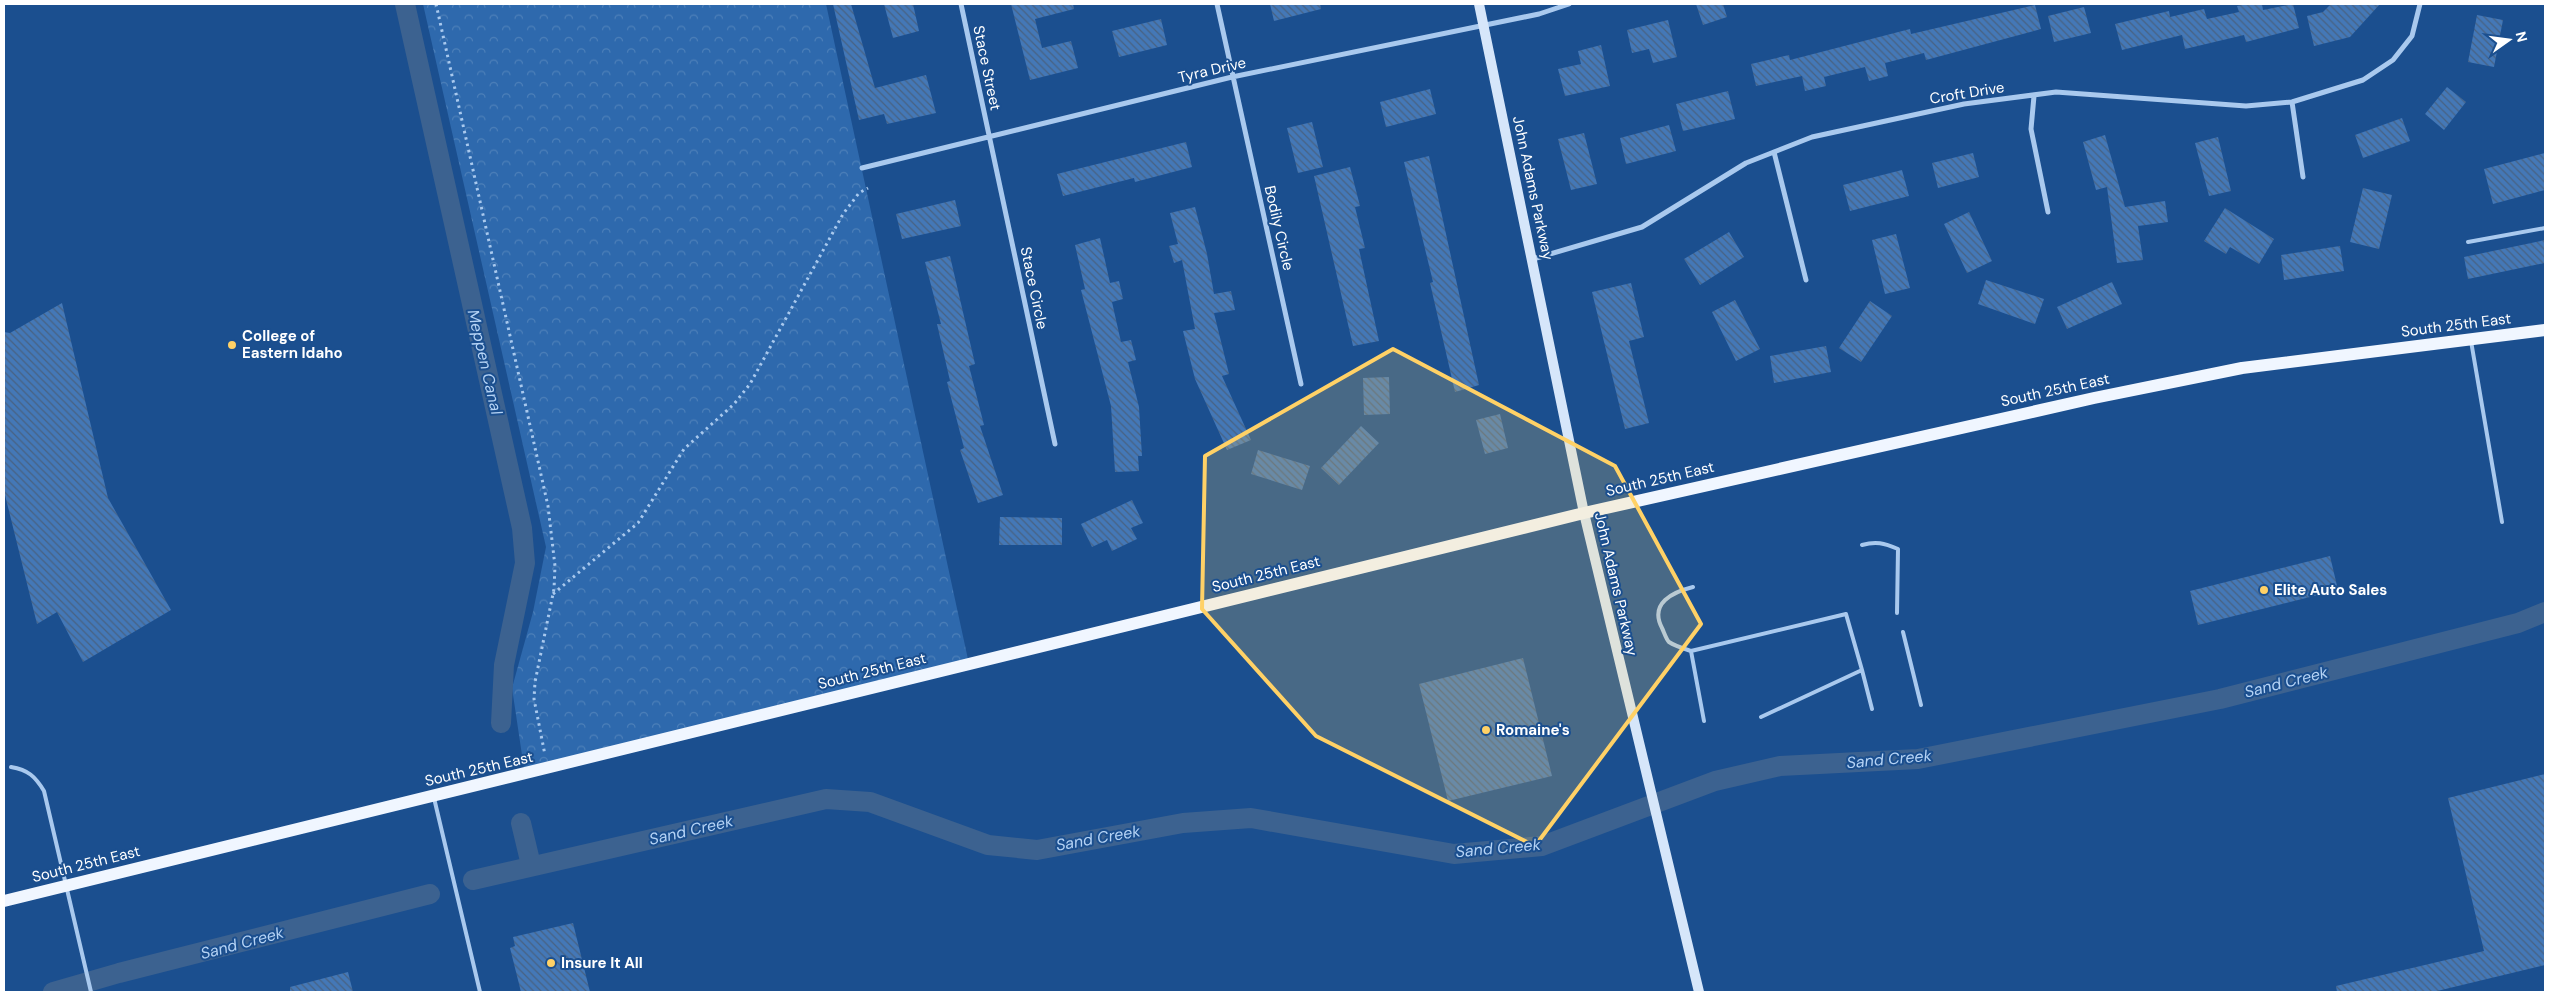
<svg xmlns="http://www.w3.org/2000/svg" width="2549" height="996" font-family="'DM Sans',sans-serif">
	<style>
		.park { fill: url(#park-crowns) }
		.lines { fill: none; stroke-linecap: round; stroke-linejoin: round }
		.canal { stroke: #3c6290; stroke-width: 20 }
		.building { fill: url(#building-back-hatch) }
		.path { stroke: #a9c9ee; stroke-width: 3; stroke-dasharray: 2.5 4; stroke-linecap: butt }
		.lane { stroke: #a9c9ee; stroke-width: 4 }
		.street { stroke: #a9c9ee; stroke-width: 5 }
		.secondary { stroke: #d6e6fa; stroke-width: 10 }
		.primary { stroke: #f0f6ff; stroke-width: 12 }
		.marked { fill: #ffd166; fill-opacity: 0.2; stroke: #ffd166; stroke-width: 4; stroke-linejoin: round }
		.poi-dot { fill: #ffd166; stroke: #1b4f8f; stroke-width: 2 }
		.labels { text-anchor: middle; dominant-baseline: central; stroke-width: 4; stroke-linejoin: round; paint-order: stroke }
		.street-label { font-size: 15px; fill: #fff; stroke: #1b4f8f }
		.poi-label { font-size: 15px; font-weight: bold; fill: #fff; stroke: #1b4f8f; text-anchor: start }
		.water-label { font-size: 16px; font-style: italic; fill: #b5d3f5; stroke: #1b4f8f }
	</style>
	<defs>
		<pattern id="park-crowns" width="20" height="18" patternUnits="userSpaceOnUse" patternTransform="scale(1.25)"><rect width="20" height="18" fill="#2e69ad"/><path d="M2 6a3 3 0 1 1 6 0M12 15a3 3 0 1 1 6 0" fill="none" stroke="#4d80b9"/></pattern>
		<pattern id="building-back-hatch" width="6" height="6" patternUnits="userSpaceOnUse" patternTransform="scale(1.25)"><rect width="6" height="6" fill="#4478b7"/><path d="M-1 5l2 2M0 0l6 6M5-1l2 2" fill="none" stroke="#486282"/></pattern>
	</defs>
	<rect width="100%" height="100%" fill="#1b4f8f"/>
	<path class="park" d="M423,4H826L969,664L525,775L512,688L533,612L546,547Z"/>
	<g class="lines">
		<path class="canal" d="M405,4L522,528L525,563L504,665L501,723
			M521,823L531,865
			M473,880L826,799L870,802L988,845L1037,850L1183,823L1251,818L1454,854L1542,846L1715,781L1780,766L1918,759L2220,699L2518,623L2545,612
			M53,992L119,973L430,894"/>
	</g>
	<path class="building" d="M833,4H851L875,88L926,75L936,113L887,124L884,114L859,120Z
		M884,4H913L919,31L893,38Z
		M1011,4H1073L1074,9L1035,19L1042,48L1071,41L1078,68L1030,80Z
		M1270,4H1320L1321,9L1274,21Z
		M1696,4H1723L1727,17L1703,25Z
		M2248,4H2262L2263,10L2293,4L2299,28L2246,42L2244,35L2185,49L2182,35L2122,50L2115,24L2169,11L2170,17L2204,9L2207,19L2239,12L2237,6Z
		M2331,4H2380L2350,37L2314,46L2307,16L2323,12Z
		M2035,5L2041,29L1926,60L1924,53L1885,63L1888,76L1869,81L1865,67L1824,77L1826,86L1805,91L1802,76L1756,86L1751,64L1789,55L1790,60L1910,29L1911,34Z
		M2084,7L2091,33L2054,42L2048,16Z
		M2477,15L2503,20L2494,67L2468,62Z
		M1161,19L1167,45L1119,57L1112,31Z
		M1668,20L1677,57L1653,63L1649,49L1632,53L1627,30Z
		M1601,45L1610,86L1565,96L1558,69L1581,64L1578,51Z
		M2447,87L2466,102L2444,130L2425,114Z
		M1430,89L1436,114L1386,127L1380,102Z
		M1728,91L1735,119L1683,131L1676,104Z
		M2402,118L2410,141L2363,158L2355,135Z
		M1312,122L1323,167L1298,173L1287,128Z
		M1669,125L1676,151L1626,164L1620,138Z
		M1584,133L1597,184L1571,190L1558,139Z
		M2105,135L2125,207L2165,201L2168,222L2138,226L2143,260L2117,263L2107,187L2096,190L2083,142Z
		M2218,137L2231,191L2209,196L2195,143Z
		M1186,142L1192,167L1135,182L1134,178L1063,196L1057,174Z
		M1973,153L1979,177L1938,188L1932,163Z
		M2545,153V190L2493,204L2484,169Z
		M1429,156L1479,385L1455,392L1430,283L1433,282L1404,162Z
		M1350,167L1360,206L1355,207L1365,248L1359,249L1379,341L1353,346L1314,176Z
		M1902,170L1909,196L1850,211L1843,185Z
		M2363,188L2392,195L2379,249L2350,242Z
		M955,200L961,226L902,239L896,214Z
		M1195,207L1207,254L1214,294L1231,291L1235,310L1214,313L1229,374L1222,376L1251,440L1227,450L1195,379L1183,331L1195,329L1182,260L1174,263L1169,246L1178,244L1170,213Z
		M2225,208L2274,239L2259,264L2230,247L2226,254L2204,241Z
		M1969,212L1992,261L1967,273L1944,224Z
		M1729,232L1744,257L1700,285L1684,259Z
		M1896,234L1910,288L1885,294L1872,240Z
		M1100,238L1110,283L1119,281L1123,299L1112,302L1121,342L1131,340L1136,360L1128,362L1139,407L1142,456H1138L1139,471L1115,472L1111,406L1081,290L1085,289L1075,245Z
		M2545,240V263L2468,279L2464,257Z
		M2340,246L2344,271L2284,280L2281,255Z
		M950,256L975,364L969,366L984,425L980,426L1003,495L978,503L960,450L964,448L947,382L950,381L937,324H941L925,262Z
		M1986,280L2044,299L2035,324L1978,304Z
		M2112,282L2122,304L2067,329L2057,307Z
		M1631,283L1644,337L1629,341L1649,423L1625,429L1592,292Z
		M1735,300L1760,349L1736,361L1712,312Z
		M1870,301L1892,316L1861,362L1839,348Z
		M62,303L108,498L171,610L83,662L57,612L37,624L4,491V332L10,333Z
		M1826,346L1831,372L1774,383L1770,356Z
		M1389,377L1390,414L1364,415L1363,378Z
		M1500,414L1508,448L1485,454L1476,420Z
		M1361,426L1379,443L1339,485L1321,468Z
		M1258,450L1310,466L1302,490L1251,474Z
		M1132,500L1143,523L1131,528L1137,539L1112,551L1107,540L1092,547L1081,524Z
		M1000,517L1062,518V545H999Z
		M2330,556L2338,590L2198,625L2190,591Z
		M1523,658L1552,776L1448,801L1419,684Z
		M2545,774V965L2433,992H2337L2336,986L2484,951L2448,798Z
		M573,923L590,992H521L510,948L515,946L513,937Z
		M348,972L353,992H290V987Z"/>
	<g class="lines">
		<path class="path" d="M436,4L548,506L555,566L554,589L535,682L534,699L545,755
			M553,594L638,523L684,449L734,404L750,384L843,214L859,193L868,188"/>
		<path class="lane" d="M2468,242L2545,228
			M2471,341L2502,522
			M1862,545C1876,541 1884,543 1898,549L1897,613
			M1693,587C1673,592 1649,603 1662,628C1664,632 1666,639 1669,642C1675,646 1685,649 1691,651L1846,614L1862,670L1761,717
			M1903,632L1921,705
			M1691,651L1704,721
			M1862,670L1872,709
			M11,767C28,770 35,776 44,791L91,992
			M434,798L480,992"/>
		<path class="street" d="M961,4L1055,444
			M1217,4L1301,384
			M2034,96L2031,129L2048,212
			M2292,102L2303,177
			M1774,152L1806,280
			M862,168L1232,77L1539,14L1569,4
			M1533,259L1642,227L1746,163L1812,137L1964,104L2056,92L2246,106L2292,102L2363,80L2393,60L2412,36L2420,4"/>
		<path class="secondary" d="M1479,4L1584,513L1699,992"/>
		<path class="primary" d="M4,901L1584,513L2094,398L2242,368L2545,330"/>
	</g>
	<path class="marked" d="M1393,349L1615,466L1701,624L1535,846L1316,736L1202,609L1205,456Z"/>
	<g class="poi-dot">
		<circle cx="232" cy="345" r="5"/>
		<circle cx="2264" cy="590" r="5"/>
		<circle cx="1486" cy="730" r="5"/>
		<circle cx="551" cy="963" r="5"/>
	</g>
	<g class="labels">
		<g class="street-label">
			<text transform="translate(987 68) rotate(78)">Stace Street</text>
			<text transform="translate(1212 70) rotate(-13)">Tyra Drive</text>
			<text transform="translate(1967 93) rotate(-9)">Croft Drive</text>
			<text transform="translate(1533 188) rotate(78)">John Adams Parkway</text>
			<text transform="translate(1279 228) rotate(77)">Bodily Circle</text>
			<text transform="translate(1034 288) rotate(78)">Stace Circle</text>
			<text transform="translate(2456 325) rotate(-7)">South 25th East</text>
			<text transform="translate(2055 390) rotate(-12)">South 25th East</text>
			<text transform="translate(1660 479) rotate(-13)">South 25th East</text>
			<text transform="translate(1266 574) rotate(-14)">South 25th East</text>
			<text transform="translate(1616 584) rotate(77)">John Adams Parkway</text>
			<text transform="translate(872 671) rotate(-14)">South 25th East</text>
			<text transform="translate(479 769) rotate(-13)">South 25th East</text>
			<text transform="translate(86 864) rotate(-14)">South 25th East</text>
		</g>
		<g class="poi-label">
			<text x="242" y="336">College of<tspan x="242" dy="17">Eastern Idaho</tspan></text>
			<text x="2274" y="590">Elite Auto Sales</text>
			<text x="1496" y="730">Romaine's</text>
			<text x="561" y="963">Insure It All</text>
		</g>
		<g class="water-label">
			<text transform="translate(485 362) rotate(77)">Meppen Canal</text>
			<text transform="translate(2286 682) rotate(-14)">Sand Creek</text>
			<text transform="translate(1889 759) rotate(-5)">Sand Creek</text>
			<text transform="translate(691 830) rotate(-13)">Sand Creek</text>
			<text transform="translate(1098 838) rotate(-10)">Sand Creek</text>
			<text transform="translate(1498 848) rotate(-5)">Sand Creek</text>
			<text transform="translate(242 943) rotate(-15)">Sand Creek</text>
		</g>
	</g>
	<rect width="2549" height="996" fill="none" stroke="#ffffff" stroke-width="10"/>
	<g transform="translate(2509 40) rotate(76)" stroke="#1b4f8f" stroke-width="4" paint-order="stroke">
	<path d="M0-4L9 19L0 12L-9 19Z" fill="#ffffff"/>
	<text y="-8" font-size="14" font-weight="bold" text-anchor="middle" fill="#ffffff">N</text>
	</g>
</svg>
